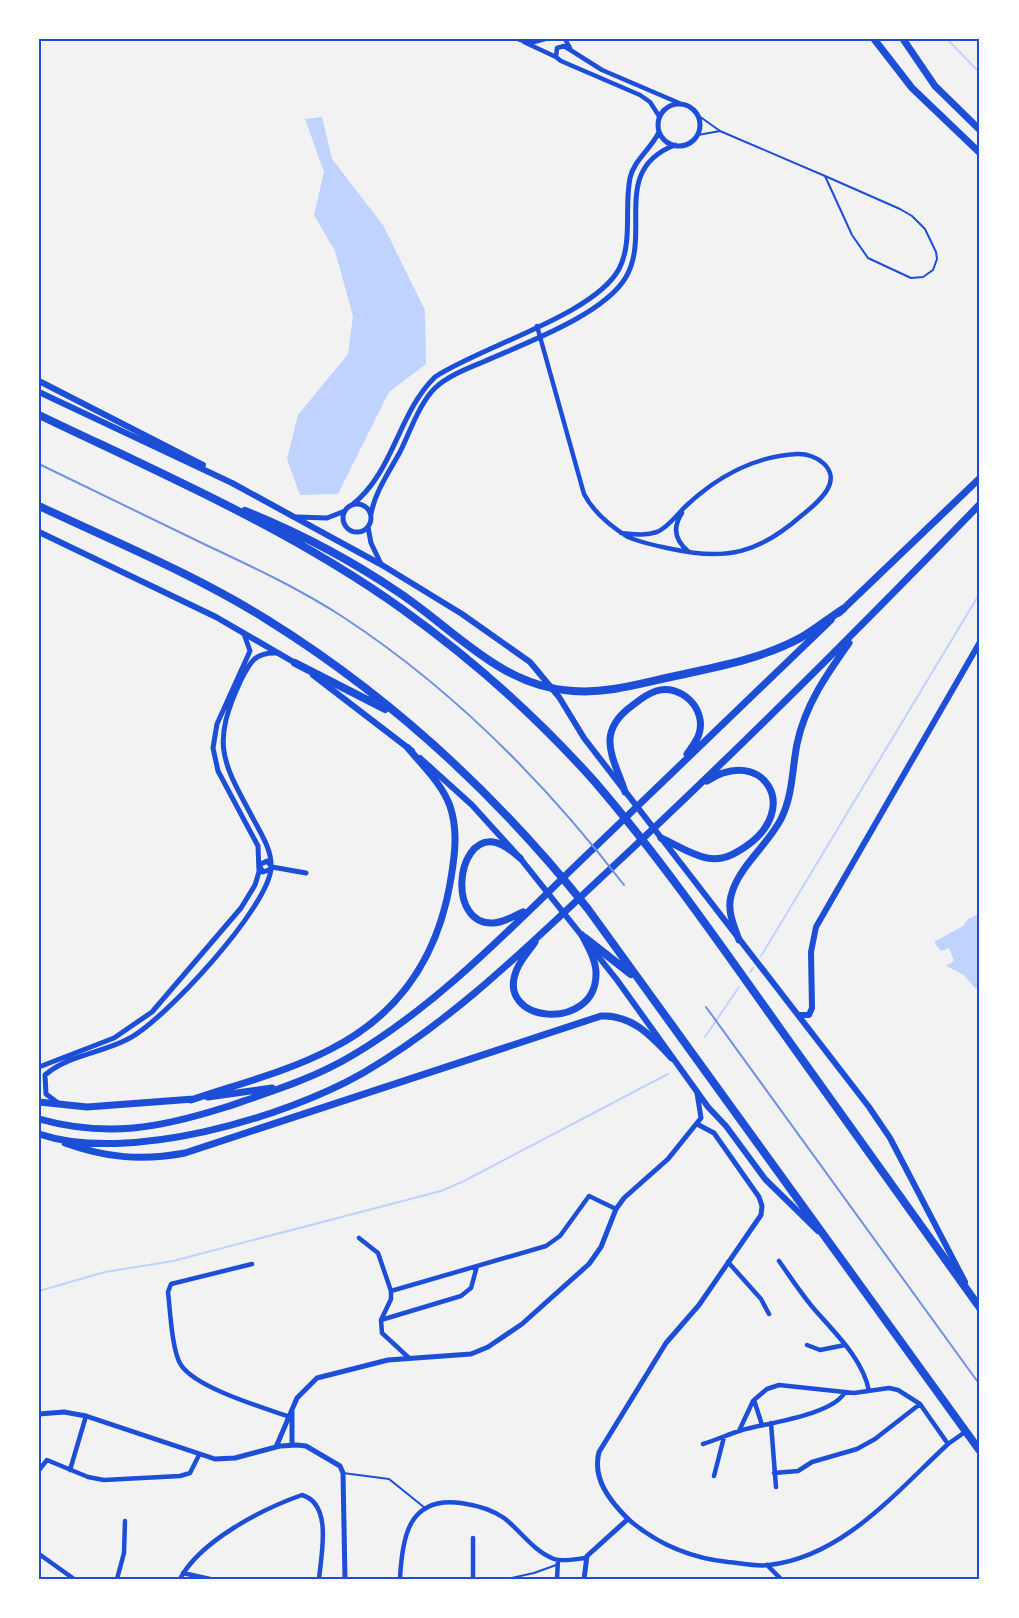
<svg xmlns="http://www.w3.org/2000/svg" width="1019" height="1618" font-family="'Roboto Condensed',sans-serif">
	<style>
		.water { fill: #bfd3fe }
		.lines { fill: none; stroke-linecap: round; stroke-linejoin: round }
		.stream { stroke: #bfd3fe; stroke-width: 2 }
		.service { stroke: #1d4ed8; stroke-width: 2 }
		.minor { stroke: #1d4ed8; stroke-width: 4.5 }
		.tertiary { stroke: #1d4ed8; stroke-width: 5 }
		.secondary { stroke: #1d4ed8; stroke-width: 6 }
		.primary { stroke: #1d4ed8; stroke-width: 7 }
		.trunk { stroke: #1d4ed8; stroke-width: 8 }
		.rail { stroke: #7290e2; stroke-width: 2 }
		.neatline { fill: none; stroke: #1d4ed8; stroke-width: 2 }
	</style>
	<rect width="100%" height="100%" fill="#f2f2f2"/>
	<path class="water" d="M322,117L332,159L383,225L425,310L426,364L389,392L338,494L300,495L287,459L298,415L348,354L353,316L335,251L314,215L324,172L305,119Z
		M980,913V987L976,989L964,975L946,966L954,961L949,948L941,951L934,942L963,926L968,919Z"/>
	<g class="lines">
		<path class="stream" d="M947,39L980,73
			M761,956L980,593
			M750,972L753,968
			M705,1037L739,987
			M39,1291L105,1272L173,1261L441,1191L462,1182L668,1074"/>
		<path class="service" d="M699,116L720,131L825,176L900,209L912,216L925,229L936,252L937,259L933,270L923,277L911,278L868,258L852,235L825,176
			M698,135L720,131
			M343,1473L389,1479L425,1508
			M507,1579L534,1573L556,1565"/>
		<path class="minor" d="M518,39L530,43L545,39
			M565,39L570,48
			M524,42L556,57
			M659,116L650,102L640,95L561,61L556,57L557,48L564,46L602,70L679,103
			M537,326L584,494C594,513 610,526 628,537C642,543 657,546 672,549C726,561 759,553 801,516C810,509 821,500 827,490C840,469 816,453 797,454C755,456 717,477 687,505C678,513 669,527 657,532C645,536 633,534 621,533
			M682,513C672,528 675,541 689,552
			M359,1238L378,1253L391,1291V1299L381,1320L382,1333L408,1357
			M779,1261C791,1278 802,1295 815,1310C835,1333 863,1359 869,1391
			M728,1262L761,1299L769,1314
			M252,1264L171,1284L168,1292C170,1309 172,1352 181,1365C196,1388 264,1408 290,1417
			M391,1291L546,1246L560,1236L589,1196L616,1209
			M381,1320L461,1296L471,1288L477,1266
			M807,1345L820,1350L845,1345
			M771,1423L776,1487
			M762,1425L754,1400L767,1389L779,1385L854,1393L889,1388L898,1390L920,1404L948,1444
			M739,1431L753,1401
			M703,1444C716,1440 729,1434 742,1430C767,1423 833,1415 845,1392
			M39,1470L47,1460L88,1477L104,1480L180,1476L190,1473L199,1455
			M70,1470L86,1416
			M774,1473L798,1471L812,1462L857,1449L875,1439L920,1404
			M714,1476L724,1437
			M628,1519C657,1544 690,1558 728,1562C741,1563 755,1567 769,1565C843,1557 897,1491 948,1444L965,1432
			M473,1538V1579
			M39,1554L74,1579
			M767,1565L781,1579
			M183,1573L210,1579
			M117,1579L124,1553L125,1521
			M180,1579C200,1541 262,1509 302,1495C333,1504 321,1555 319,1579
			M400,1579C402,1538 408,1496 461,1503C475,1505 491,1509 504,1518C521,1531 533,1551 554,1559C562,1562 576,1559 586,1558
			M557,1579L558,1560"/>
		<path class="tertiary" d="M658 125a21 21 0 1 1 42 0a21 21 0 1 1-42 0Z
			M343 518a14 14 0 1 1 28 0a14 14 0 1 1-28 0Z
			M352,505C394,472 398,413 435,377C482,346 594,315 619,269C633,242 624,208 630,178C634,160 651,149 659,132
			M371,514C375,492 389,472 400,452C410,432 419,404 435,388C448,376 466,369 483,362C523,344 604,315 626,277C652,232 610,170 675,145
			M297,517L327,518L345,511
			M368,527L371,543L381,564
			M271,869L263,872L259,865L267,861L272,867L306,873
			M39,1067L114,1038L152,1012L241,908L255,885L259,872L258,846L218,771L213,748L217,724L250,651L244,634
			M58,1103L46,1094L45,1075C68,1055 102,1053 128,1039C163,1022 271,905 271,867C272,852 263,837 256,824C224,763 209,748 241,680C250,662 255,652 277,653
			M292,1411V1445
			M39,1414L64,1412L86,1416L215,1459L235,1458L280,1446L297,1445L306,1446L340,1466L343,1473L345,1579
			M276,1447L297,1398L317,1378L388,1360L471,1354L488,1347L522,1324L589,1264L601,1247L616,1209L624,1198L668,1159L701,1118L697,1093
			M584,1579L587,1556L628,1519C610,1501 592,1479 599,1452L666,1343L699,1305L761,1215L762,1206L759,1197L714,1133L697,1124"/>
		<path class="secondary" d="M39,381L203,465
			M39,392L232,483L382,565L462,614L530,662L559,697L584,738L869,1107L890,1138L965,1282
			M39,532L216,617L297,664
			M313,675L412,751
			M420,758L472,805L520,858L617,980L708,1107L726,1126L765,1179L818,1231
			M798,1015H809L812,1008L811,952L816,927L980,642"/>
		<path class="primary" d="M874,39L912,88L980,153
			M903,39L935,86L980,130
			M839,613L980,478
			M625,792C620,775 609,756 610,739C611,725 619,716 629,708C637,702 646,694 656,691C681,683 707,709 699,734C697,741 691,748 687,754
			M661,838C675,844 691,855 707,858C722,861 733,855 745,847C803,808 762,745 707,781
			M520,858C513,852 503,843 493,842C455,838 448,925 493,923C503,923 514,916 523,912
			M739,940C734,926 727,911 731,896C738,867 767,846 781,819C793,795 792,769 797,744C805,705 827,674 849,643
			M535,942C529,951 521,959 517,969C493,1024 597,1033 596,973C596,960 588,947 582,935
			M208,1097L272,1088
			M191,1100C238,1084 287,1072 331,1049C402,1013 439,954 451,878C455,854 458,830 450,806C442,784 423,766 408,748
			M39,1102L87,1107L194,1099
			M39,1119C107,1138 160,1128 226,1107C270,1092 313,1079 353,1055C444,1001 518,920 594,848C673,772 752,696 831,620
			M39,1134C128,1164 284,1118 363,1073C454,1020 529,945 605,874C734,754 858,630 980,504
			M65,1143C106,1158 142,1161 185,1153L601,1016C632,1014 652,1037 672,1058"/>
		<path class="trunk" d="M39,415C162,474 290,529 402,609C472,659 538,718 595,782C661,859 720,944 779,1027C846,1121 913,1214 980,1308
			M39,506C115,542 194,574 266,619C390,696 497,795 588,909L980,1451
			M245,511C300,533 349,559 398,592C454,629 501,687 573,691C609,694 645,682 680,675C721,666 764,658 802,637C816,629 829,618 843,609
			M295,663L385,709
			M585,938L631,974"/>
		<path class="rail" d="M39,464C95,491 151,518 206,545C253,567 300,589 343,617C453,689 544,781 624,885
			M706,1007L980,1385"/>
	</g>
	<rect width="1019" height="1618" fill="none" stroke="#ffffff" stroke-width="81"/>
	<rect x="40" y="40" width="938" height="1538" class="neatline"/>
</svg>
